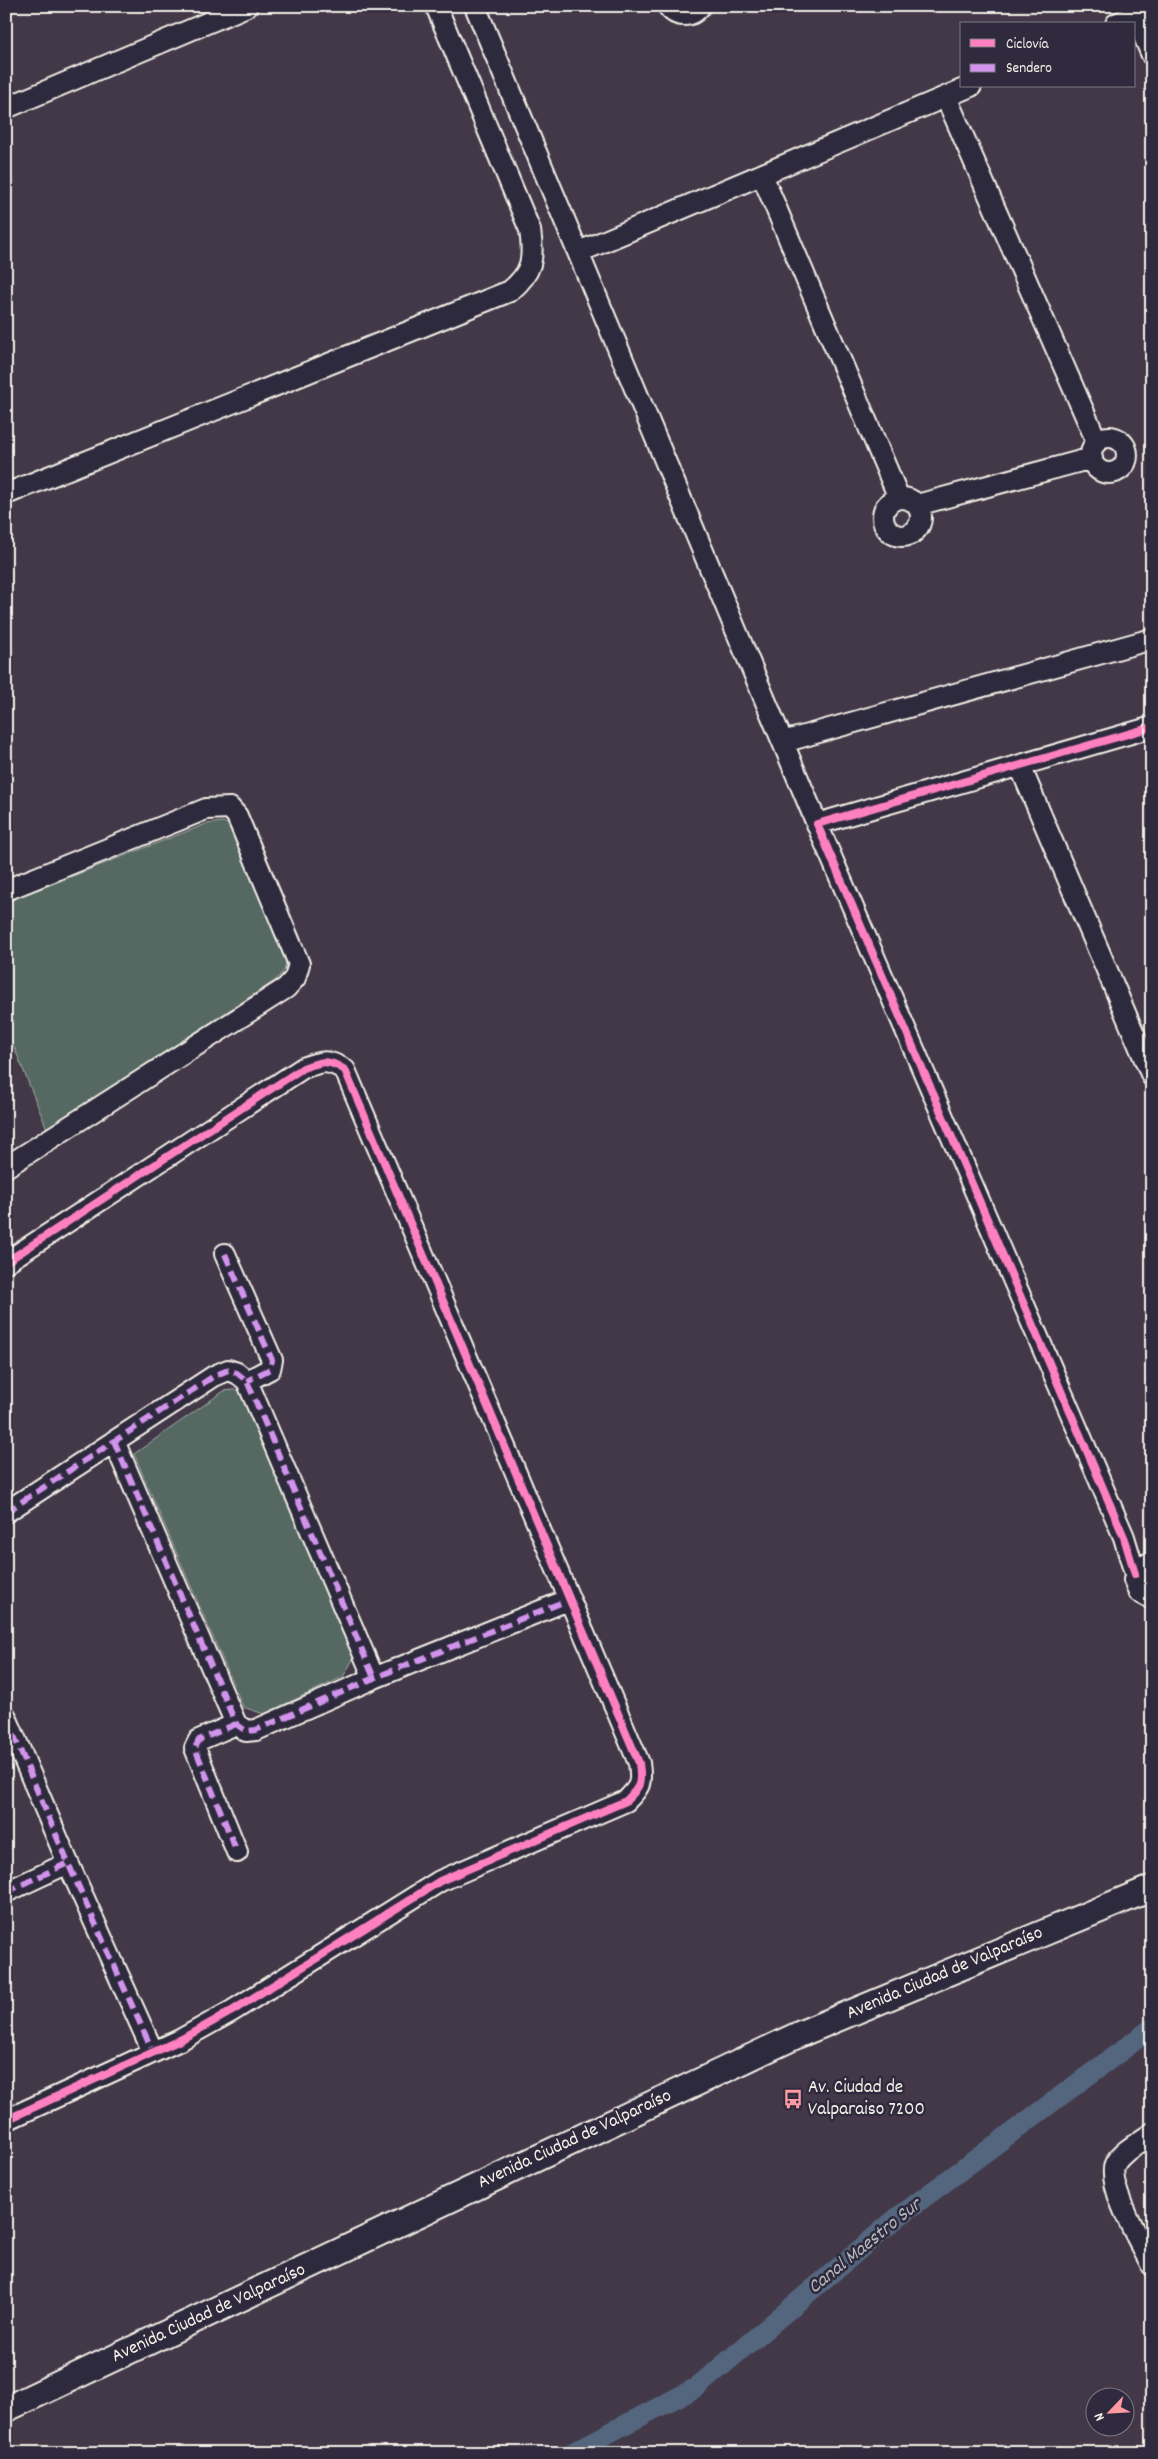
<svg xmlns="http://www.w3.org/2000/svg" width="1158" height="2459" font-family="Dekko,sans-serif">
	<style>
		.green { fill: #546862; stroke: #a4aca5 }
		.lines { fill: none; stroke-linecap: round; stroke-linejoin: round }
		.canal { stroke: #53667e; stroke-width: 20 }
		.minor-casing { stroke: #f4f1e8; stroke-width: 24 }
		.major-casing { stroke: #f4f1e8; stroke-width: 29 }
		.minor { stroke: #2f2a3d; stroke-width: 20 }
		.major { stroke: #2f2a3d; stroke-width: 25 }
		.quiet { stroke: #d193ec; stroke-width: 6; stroke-dasharray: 12 6; stroke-linecap: butt }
		.cycleway-casing { stroke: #2f2a3d; stroke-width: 11 }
		.cycleway { stroke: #ff80c0; stroke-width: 8 }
		.labels { text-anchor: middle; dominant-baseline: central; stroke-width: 5; stroke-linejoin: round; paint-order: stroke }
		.street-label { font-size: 19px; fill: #f4f1e8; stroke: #2f2a3d }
		.poi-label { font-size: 19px; fill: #f4f1e8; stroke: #2f2a3d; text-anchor: start }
		.water-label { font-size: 20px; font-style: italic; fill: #b4b9be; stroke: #2f2a3d }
	</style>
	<rect width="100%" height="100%" fill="#433848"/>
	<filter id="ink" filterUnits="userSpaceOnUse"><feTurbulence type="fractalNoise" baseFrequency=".02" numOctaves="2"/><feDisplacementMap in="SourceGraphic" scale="10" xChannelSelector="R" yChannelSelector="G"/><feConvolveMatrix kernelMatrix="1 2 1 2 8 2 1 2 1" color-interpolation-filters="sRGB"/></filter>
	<g filter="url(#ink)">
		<path class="green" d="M223,822L232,827L286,960L285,969L276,980L47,1129L6,1027V902L206,824Z
			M241,1389L355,1656L343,1677L264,1714L243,1707L134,1454L224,1391Z"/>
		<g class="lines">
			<path class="canal" d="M571,2453L697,2387L898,2217L1152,2028"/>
			<defs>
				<path id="minor" d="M475,6L817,824
					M668,6C676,18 692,18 700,6
					M1131,6L1152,55
					M1116,24L1152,8
					M946,97L1097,442
					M6,108L247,6
					M762,175L899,498
					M579,252L971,86
					M1091 455a18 18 0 1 1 36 0a18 18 0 1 1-36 0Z
					M6,494L510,291C533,272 534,258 530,230L436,6
					M883 517a19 19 0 1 1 38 0a19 19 0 1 1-38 0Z
					M917,505L1092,458
					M783,742L1152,639
					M1020,766L1152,1076
					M6,890L206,809L230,808L237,816L299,964L295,978L286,988L6,1167
					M225,1254L272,1360L270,1369L247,1381
					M6,1262L303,1068C322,1061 328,1059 345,1070L639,1763C642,1784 640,1787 626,1801L440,1881L232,2011L180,2040L6,2120
					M114,1441L236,1724L246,1731L256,1730L374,1678L568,1600
					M6,1512L214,1376L228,1370L237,1373L247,1381L374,1678
					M1152,1562L1139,1568L1134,1580L1139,1592L1152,1599
					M1135,1574L1124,1537L817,824L1152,727
					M6,1717L68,1863L153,2052
					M236,1724L199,1740L195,1748L237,1852
					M6,1892L68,1863
					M1152,2133C1140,2142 1124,2150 1116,2162C1104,2182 1142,2246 1152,2266"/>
				<path id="major" d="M6,2409L800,2034L1152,1888"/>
			</defs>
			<use href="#minor" class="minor-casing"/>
			<use href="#major" class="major-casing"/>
			<use href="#minor" class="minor"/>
			<use href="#major" class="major"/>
			<path class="quiet" d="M225,1254L272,1360L270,1369L247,1381
				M114,1441L236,1724L246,1731L256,1730L374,1678L568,1600
				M6,1512L214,1376L228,1370L237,1373L247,1381L374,1678
				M6,1717L68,1863L153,2052
				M236,1724L199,1740L195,1748L237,1852
				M6,1892L68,1863"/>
			<defs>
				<path id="cycleway" d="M6,1262L303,1068C322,1061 328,1059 345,1070L639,1763C642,1784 640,1787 626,1801L440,1881L232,2011L180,2040L6,2120
					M1135,1574L1124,1537L817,824L1152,727"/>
			</defs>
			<use href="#cycleway" class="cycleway-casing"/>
			<use href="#cycleway" class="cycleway"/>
		</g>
	</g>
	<defs>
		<symbol id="bus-bare" viewBox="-9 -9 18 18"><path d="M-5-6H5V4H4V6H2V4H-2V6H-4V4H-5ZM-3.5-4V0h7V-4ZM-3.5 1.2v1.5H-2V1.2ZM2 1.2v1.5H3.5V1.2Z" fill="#ff9aa2" stroke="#2f2a3d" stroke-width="2.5" paint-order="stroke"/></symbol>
	</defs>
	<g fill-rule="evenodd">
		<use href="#bus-bare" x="779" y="2085" width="28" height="28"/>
	</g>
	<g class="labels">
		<g class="street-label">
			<text transform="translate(945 1974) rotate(-23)">Avenida Ciudad de Valparaíso</text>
			<text transform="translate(575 2140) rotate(-25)">Avenida Ciudad de Valparaíso</text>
			<text transform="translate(209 2314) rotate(-25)">Avenida Ciudad de Valparaíso</text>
		</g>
		<g class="poi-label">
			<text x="808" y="2088">Av. Ciudad de<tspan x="808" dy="22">Valparaiso 7200</tspan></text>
		</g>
		<g class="water-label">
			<text transform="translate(865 2247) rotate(-39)">Canal Maestro Sur</text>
		</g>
	</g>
	<rect width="1158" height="2459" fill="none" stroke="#2f2a3d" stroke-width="25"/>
	<rect x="12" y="12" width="1133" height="2434" fill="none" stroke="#f4f1e8" stroke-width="2" filter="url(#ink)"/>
	<rect x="960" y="22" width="175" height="65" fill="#2f2a3d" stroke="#7e7a81"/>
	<rect x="970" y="39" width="25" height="8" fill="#ff80c0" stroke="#7e7a81"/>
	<text x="1006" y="48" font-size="15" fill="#f4f1e8">Ciclovía</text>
	<rect x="970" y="64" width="25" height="8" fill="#d193ec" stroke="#7e7a81"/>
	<text x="1006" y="72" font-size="15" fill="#f4f1e8">Sendero</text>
	<g transform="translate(1110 2412) rotate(245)"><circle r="24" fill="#2f2a3d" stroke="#7e7a81"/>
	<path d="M0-4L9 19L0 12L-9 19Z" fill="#ff9aa2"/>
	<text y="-8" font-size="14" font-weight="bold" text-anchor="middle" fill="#f4f1e8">N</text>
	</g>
</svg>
